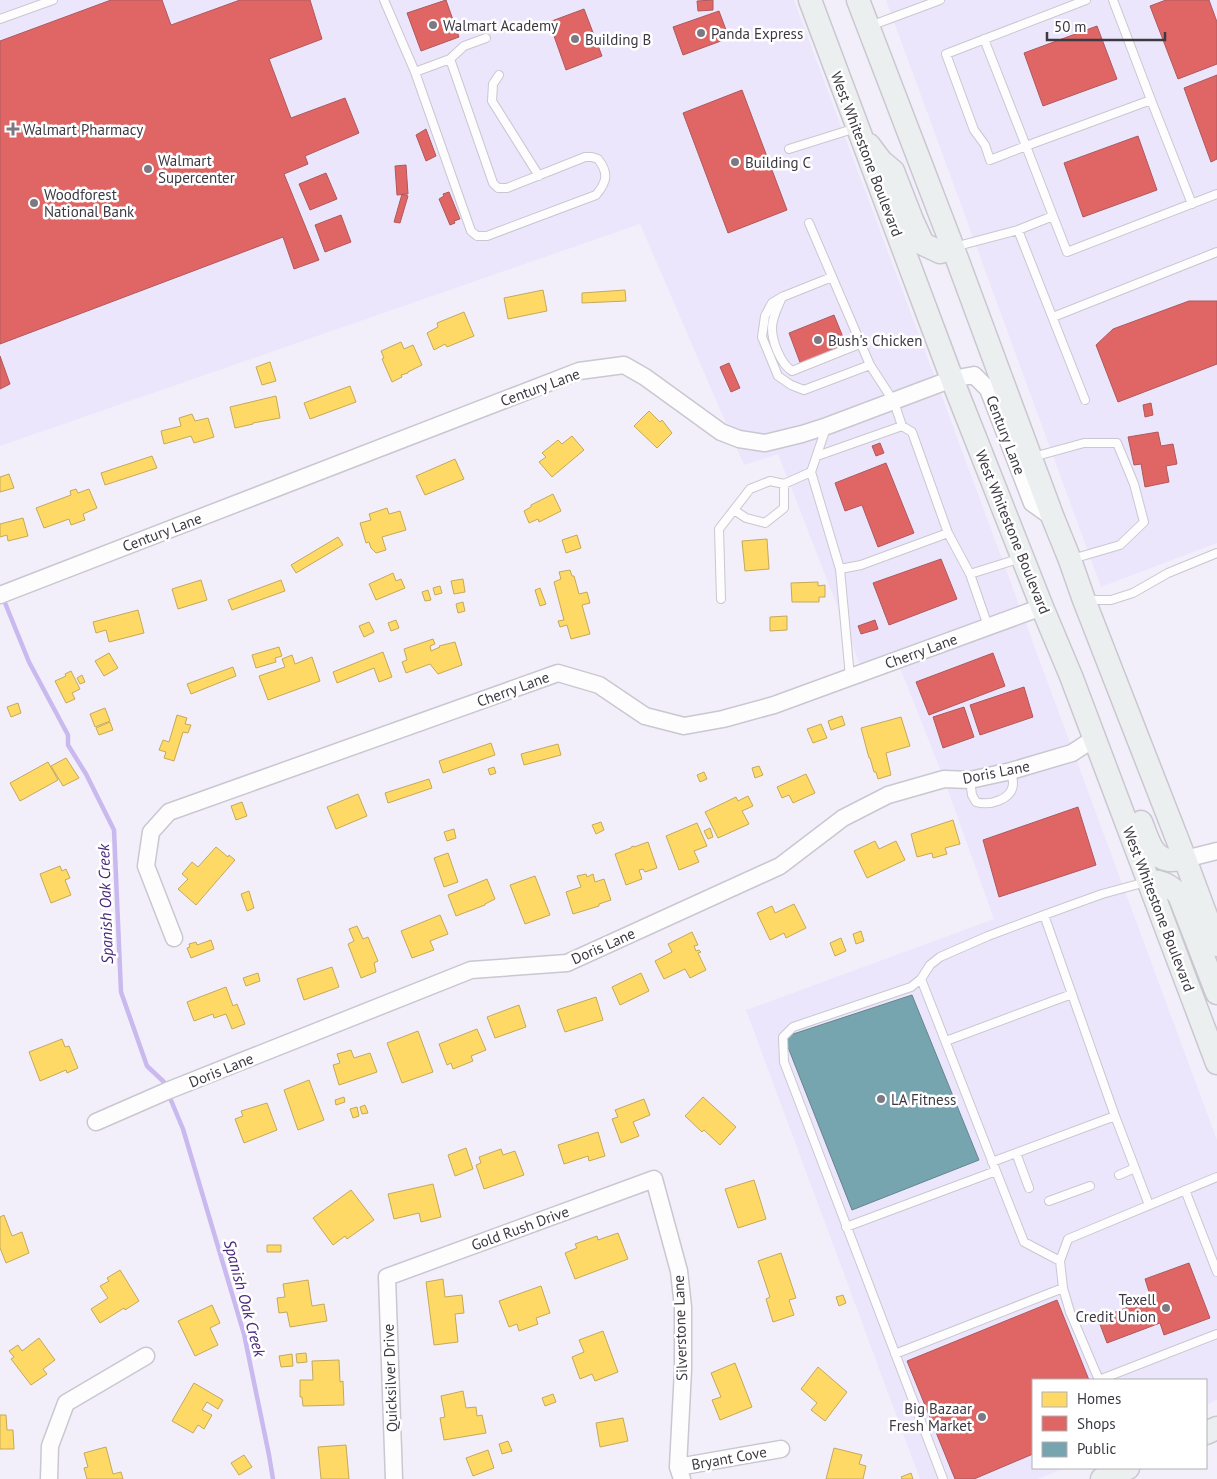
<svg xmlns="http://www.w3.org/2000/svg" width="1217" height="1479" font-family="'PT Sans',sans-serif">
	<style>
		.built { fill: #ece6fc }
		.homes { fill: #ffd966; stroke: #c4a95b }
		.shops { fill: #e06666; stroke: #af585b }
		.public { fill: #76a5af; stroke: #65858e }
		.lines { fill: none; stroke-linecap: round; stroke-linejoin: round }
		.stream { stroke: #c9b9ef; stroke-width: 4.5 }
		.service-casing { stroke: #cac7d0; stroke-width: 10 }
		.minor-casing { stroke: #cac7d0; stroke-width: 19 }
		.secondary-casing { stroke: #cac7d0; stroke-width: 25 }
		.service { stroke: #fdfdfe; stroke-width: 8 }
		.minor { stroke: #fdfdfe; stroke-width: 16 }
		.secondary { stroke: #ebefef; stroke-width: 22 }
		.poi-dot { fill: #7c7982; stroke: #fff; stroke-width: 2 }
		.labels { text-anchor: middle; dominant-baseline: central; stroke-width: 5; stroke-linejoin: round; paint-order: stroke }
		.poi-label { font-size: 15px; fill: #3c3942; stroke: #fff; text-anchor: start }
		.street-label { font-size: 15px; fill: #3c3942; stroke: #fff }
		.water-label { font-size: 16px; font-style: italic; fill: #482679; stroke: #fff }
	</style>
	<rect width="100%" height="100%" fill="#f2effa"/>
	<path class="built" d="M0,0H794L941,394L1217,1140V1400L1206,1405V1380H1033V1468H1064L1038,1479H920L746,1010L994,919L944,779L900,668L866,680L778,454L744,465L640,224L0,446Z
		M886,0H1217V543L1101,587Z"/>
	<path class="homes" d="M543,290L547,311L508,319L504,298Z
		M625,290L626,301L582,303V293Z
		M464,312L474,336L447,347L445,344L434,350L427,333L438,327L437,323Z
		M401,342L404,349L413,345L422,365L408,372V373L401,375L402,377L392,382L382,359L384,358L381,351Z
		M270,362L276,381L262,385L256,367Z
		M350,386L356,402L310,419L304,403Z
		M276,396L280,418L253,423V424L235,428L230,407Z
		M649,411L660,422L662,420L672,433L657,448L634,426Z
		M192,414L195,421L208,418L214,437L194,443L191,436L164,444L161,431L181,426L179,418Z
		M572,436L584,450L552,477L539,462L546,457L542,453L558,440L562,444Z
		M152,456L157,468L105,485L101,473Z
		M455,459L464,479L425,495L416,476Z
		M9,474L14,488L0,492V477Z
		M76,489L78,493L89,489L97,508L83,514L85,520L71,525L69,519L44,528L36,508L71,495L70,491Z
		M553,494L561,511L539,522L538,519L529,523L524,511L531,507V505Z
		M387,508L389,514L400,511L406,530L382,537L386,550L376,553L371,548L369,542L366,543L360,523L371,520L369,514Z
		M23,518L28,536L8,541L7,535L0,537V524Z
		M577,535L581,548L566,553L562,540Z
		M338,537L343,545L296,573L291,565Z
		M767,539L769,569L745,571L742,541Z
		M570,570L572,576H574L579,594L587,592L590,603L582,605L590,634L571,639L567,625L560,627L558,621L564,620L554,582L561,579L559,572Z
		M393,573L396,581L401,579L405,588L376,600L369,584Z
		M463,579L465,592L454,594L451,581Z
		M201,580L207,600L178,609L172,589Z
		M281,580L285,591L232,610L228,600Z
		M818,582V586L825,585V597H819V602H792L791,583Z
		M440,586L442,593L435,595L433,588Z
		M540,588L546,604L540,606L535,590Z
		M428,590L431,600L425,601L422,592Z
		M463,602L465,611L458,613L456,604Z
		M138,610L144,633L109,642L106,630L96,633L93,622Z
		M787,616V630L770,631V617Z
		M396,620L399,628L391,631L388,623Z
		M369,622L374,632L364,637L359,626Z
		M433,639L435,644L430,646L431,651L440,647L439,646L455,642L462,665L438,674L430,664L406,673L402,662L407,660L404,649Z
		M279,647L282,656L275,658L276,662L256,668L252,655Z
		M383,652L392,677L379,682L374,668L337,683L333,672Z
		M109,653L118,668L104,676L95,661Z
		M292,655L295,664L312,657L320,681L268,700L259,676L285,667L282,659Z
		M233,667L236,676L191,694L187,684Z
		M71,671L80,689L72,693L75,699L66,703L55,681L66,676L65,674Z
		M82,675L85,682L80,684L77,678Z
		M18,703L21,713L11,717L7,707Z
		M105,708L110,721L95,727L90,714Z
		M177,715L187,718L185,724L191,725L188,733L183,732L174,761L164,758L166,752L159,750L163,740L169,742Z
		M842,716L845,725L831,730L828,721Z
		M901,717L910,746L886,753L891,775L878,779L876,772H874L870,758H869L861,728Z
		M110,722L113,730L99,735L96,728Z
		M821,724L827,738L813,743L807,729Z
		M491,743L495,755L443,773L439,761Z
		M558,744L561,755L524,765L521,754Z
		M66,758L79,778L63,786L51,766Z
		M48,762L58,780L20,801L10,783Z
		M759,766L763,775L755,778L752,768Z
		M494,767L496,773L490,775L488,769Z
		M704,772L707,779L700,782L697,775Z
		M806,774L815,793L793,803L789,795L782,798L777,787Z
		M429,779L432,788L388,803L385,793Z
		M358,794L367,816L336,829L327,807Z
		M748,796L753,806L742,811L749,824L718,838L705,812L736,797L738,801Z
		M242,802L247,816L236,820L231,806Z
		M953,820L960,844L945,848L947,854L933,858L932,853L917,857L911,834Z
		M601,822L604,830L596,834L592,825Z
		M697,823L707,846L694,851L699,862L679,870L666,836Z
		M710,828L713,837L708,839L704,831Z
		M454,829L456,838L447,841L444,832Z
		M875,841L879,849L896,841L905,860L867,878L854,851Z
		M648,842L657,868L645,872L643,869L639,870L642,879L626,885L615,854L631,848V847L634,846V847Z
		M216,847L228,857L229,855L235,860L196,905L178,889L188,879L182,874L192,862L198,867Z
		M448,853L458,882L444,887L434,858Z
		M60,866L62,871L66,869L70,878L65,880L71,895L51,903L40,874Z
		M586,874L587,877L593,874L595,882L604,879L611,900L599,904V906L573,914L566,892L581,887L577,876Z
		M535,876L550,915L525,924L510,885Z
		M487,879L495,899L485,904V905L456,916L448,895Z
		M249,891L254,908L247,911L241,894Z
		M794,904L806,928L786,938L784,933L770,940L757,913L772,906L775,913Z
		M440,915L448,934L430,941L434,950L412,958L401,931Z
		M357,926L363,939L368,937L378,961L374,963L376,972L361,978L348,944L354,941L349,929Z
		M861,931L864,941L856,944L853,934Z
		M692,932L698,945L694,946L696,951L699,950L701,952L698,953L706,970L690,978L685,969L664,979L655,961L672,952L668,944Z
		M841,938L846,951L835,956L830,943Z
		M211,940L214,949L191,958L187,948L190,947L189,944L196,942L197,945Z
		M332,967L339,987L304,1000L297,979Z
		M258,973L260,981L246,986L243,978Z
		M641,973L649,991L620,1005L612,987Z
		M226,987L233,1006L237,1004L245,1024L232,1029L226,1014L214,1018L213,1014L194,1021L187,1002Z
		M596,997L603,1020L565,1032L557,1010Z
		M519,1005L526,1027L495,1038L487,1017Z
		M477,1029L486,1050L471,1056L473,1061L453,1069L451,1063L447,1065L439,1044Z
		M418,1031L433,1072L402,1083L387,1043Z
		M62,1039L65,1047L69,1046L78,1068L67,1073L66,1070L40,1081L29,1052Z
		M351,1050L354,1058L370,1053L377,1072L339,1085L333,1065L340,1063L337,1054Z
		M309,1080L324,1120L298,1130L284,1090Z
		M344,1097L345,1102L336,1105L335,1100Z
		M703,1097L736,1127L720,1145L704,1130L702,1132L685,1116Z
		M644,1099L650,1115L633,1122L639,1136L621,1143L612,1119L618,1117L615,1110Z
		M267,1103L277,1130L244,1143L235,1119L243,1116L241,1111Z
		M365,1105L368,1113L362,1114L360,1107Z
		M357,1107L359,1116L353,1118L350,1109Z
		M598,1132L605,1156L589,1161L588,1156L564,1164L558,1145Z
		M466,1148L473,1169L455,1176L448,1155Z
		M501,1149L503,1155L515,1151L524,1175L484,1189L476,1165L481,1163L479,1157Z
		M754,1180L766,1219L738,1228L725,1189Z
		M433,1184L441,1217L421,1222L419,1213L394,1219L388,1194Z
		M351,1190L374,1220L347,1239L345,1236L333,1245L313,1218Z
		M4,1215L12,1236L22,1232L29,1253L6,1263L0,1248V1217Z
		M618,1233L628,1259L575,1279L565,1253L577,1248L575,1244L597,1236L598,1240Z
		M267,1245H281V1252H267Z
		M781,1253L796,1298L789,1300L794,1315L773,1322L766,1299L770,1297L758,1261Z
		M120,1270L139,1301L125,1310L124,1308L100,1323L91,1309L108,1298L100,1286L109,1281L107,1278Z
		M443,1279L445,1297L462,1295L464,1313L455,1314L458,1342L434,1345L426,1282Z
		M308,1280L312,1306L324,1304L327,1321L290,1327L287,1312L279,1313L277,1298L285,1297L283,1284Z
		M541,1286L550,1313L536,1318L538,1324L519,1331L517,1324L509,1327L499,1301Z
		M843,1295L846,1303L839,1306L836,1297Z
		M212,1305L220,1323L210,1328L218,1345L195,1356L178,1321Z
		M603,1331L618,1372L595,1381L592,1374L580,1379L572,1357L584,1352L579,1340Z
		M39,1338L55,1360L43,1369L47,1374L31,1385L11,1359L14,1357L9,1351L18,1345L22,1351Z
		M306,1353L307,1362L297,1363L296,1354Z
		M292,1354L293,1366L281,1367L279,1356Z
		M339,1360L340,1382L343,1381L344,1405L303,1406L302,1397H300V1380H313L312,1361Z
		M735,1363L752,1407L720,1420L712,1400L721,1397L711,1373Z
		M818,1367L847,1392L825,1421L811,1410L817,1403L801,1389Z
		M194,1383L223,1400L218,1409L207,1402L202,1410L212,1415L204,1429L198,1425L193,1433L172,1421Z
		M463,1391L466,1408L476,1407L477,1416L482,1415L486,1433L444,1440L440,1418L445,1417L441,1396Z
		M553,1394L556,1402L545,1406L542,1398Z
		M0,1415H6L7,1430H13L14,1449H0Z
		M623,1418L628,1441L600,1447L596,1423Z
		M508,1441L512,1451L502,1454L499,1444Z
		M346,1445L349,1479H321L318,1447Z
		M106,1447L113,1474L121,1472L123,1479H87L84,1468L88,1467L84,1453Z
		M834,1448L862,1455L859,1464L866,1466L863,1479H826Z
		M488,1450L494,1468L473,1476L466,1458Z
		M244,1455L252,1467L239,1475L231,1463Z
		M911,1473L913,1479H902L901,1477Z"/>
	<path class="shops" d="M111,0H162L171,25L240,0H310L322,39L269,59L291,118L345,98L359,133L305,156L308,164L284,174L319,260L294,269L283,237L0,344V41Z
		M446,0L459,37L421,51L407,13Z
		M713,0V10L698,11L697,1Z
		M1166,0H1209L1217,22V64L1178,79L1150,6Z
		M584,9L602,56L566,70L549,22Z
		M719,11L729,38L683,55L673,27Z
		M1097,26L1117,79L1043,106L1024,53Z
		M1217,75V159L1211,162L1184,88Z
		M742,90L787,210L728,233L683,113Z
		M426,129L436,156L426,161L416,135Z
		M1138,136L1157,190L1083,217L1064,163Z
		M406,165L408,194L397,195L395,166Z
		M326,173L337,199L310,210L299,184Z
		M449,192L460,219L454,221L455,223L450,225L439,199L444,196L443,194Z
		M402,194L408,196L400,223L394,222Z
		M341,215L351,242L325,252L315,225Z
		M1189,301H1217V364L1118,402L1096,345L1113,329Z
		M834,315L847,347L801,365L789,333Z
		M0,356L10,384L0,389Z
		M729,363L740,388L731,392L720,367Z
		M1151,403L1153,415L1145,417L1143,405Z
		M1158,432L1161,446L1173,444L1177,464L1166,466L1169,482L1145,487L1141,464L1134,465L1128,437Z
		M880,443L884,453L876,456L872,446Z
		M886,463L914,533L878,547L862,505L845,511L835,483Z
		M941,559L957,599L889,625L873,583Z
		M875,620L878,629L861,634L858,626Z
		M993,653L1005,686L929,715L916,682Z
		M1024,687L1033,717L980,735L970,705Z
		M964,707L974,737L943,748L933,717Z
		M1078,807L1096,865L999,897L983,840Z
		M1189,1263L1210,1318L1164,1335L1160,1323L1107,1343L1098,1319L1151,1298L1145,1279Z
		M1057,1300L1089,1380H1033V1454L974,1479H955L907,1361Z"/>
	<path class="public" d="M912,995L979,1160L852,1210L784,1037Z"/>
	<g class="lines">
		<path class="stream" d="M3,598L29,662L68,735V745L86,774L114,830L121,992L147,1066L164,1082
			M170,1098L183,1129L244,1334L269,1455L273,1479"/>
		<defs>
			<path id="service" d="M384,0L415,72L471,231L477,236H487L596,195C607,182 609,173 598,159L592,157H585L507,188H498L493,183L450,59
				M0,19L53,0
				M870,26L940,0
				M984,39L1026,146L990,160L985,145L974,130L946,54L1086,0
				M415,72L450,59L464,46L486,38
				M499,75L493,84L492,101L539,176
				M1151,100L1192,204
				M789,149L856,128
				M1053,216L1026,146L1151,100L1113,0
				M809,223L870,365L894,402L902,426L912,432L948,533L970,574L988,626
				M1018,230L1053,216L1067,252L1217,194
				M954,247L1018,230L1085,400
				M832,277L782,297L772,303L765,316L762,337L778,376L791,385L804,390L870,365
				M782,297C778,307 772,317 772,328C772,341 780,363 792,371L862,343
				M1053,317L1217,252
				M826,428L811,472L840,569L861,565L948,533
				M817,456L902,426
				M1033,457L1084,443H1117L1134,484L1144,522L1120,545L1072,559
				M734,510L746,518L765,523L784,508V484
				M840,569L850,677
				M970,574L1021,558
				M721,599L719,529L750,489L770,481L784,484L811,472
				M1086,600H1111L1133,593L1168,573L1217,553
				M970,780L972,795L976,802C989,806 1012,800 1013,784C1013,780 1012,775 1011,771
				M946,1041L1072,994
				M1115,1116L1149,1205
				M1016,1153L1029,1188
				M992,1162L1115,1116L1044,915
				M996,1171L1024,1242L1060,1261
				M1119,1175L1135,1168
				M1185,1190L1217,1272
				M1049,1201L1090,1186
				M846,1227L996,1171L921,979
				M895,1354L1063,1288
				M1099,1380L1070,1312L1063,1288L1060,1261L1068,1239L1217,1177
				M1099,1380L1217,1334
				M943,1479L784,1062L783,1037L793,1027L911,987L921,979L930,965L940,957L988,936L1044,915L1102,894L1146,882"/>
			<path id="minor" d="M0,595L579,371L624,365L645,377L721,432L739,439L765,443L802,434L827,426L952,379L974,375L988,389L1032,503L1053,518
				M1185,859L1217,851
				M174,938L146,866L151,832L169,812L558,673L599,685L645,716L684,726L723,719L774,705L1042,607
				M96,1122L167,1091L471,970L567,963L780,866L843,818L888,795L944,779L970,780L1011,771L1072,753L1095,738
				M678,1467L781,1449
				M49,1479L50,1446L66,1403L146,1356
				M394,1479L387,1277L654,1179L679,1271L683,1307V1370L678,1467L682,1479"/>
			<path id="secondary" d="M810,0L952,379L1042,607L1071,676L1217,1063
				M858,0L953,248L1053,518L1070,560L1084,600L1185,859L1217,945
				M869,145L881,161L893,171L912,220L923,244L940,252L953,248
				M1141,822C1147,836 1151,858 1169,860C1174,860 1180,859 1185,859
				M1148,881C1162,881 1170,885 1179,895L1217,993
				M1206,1433L1217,1428
				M1102,1479L1128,1468"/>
		</defs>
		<use href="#service" class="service-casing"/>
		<use href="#minor" class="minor-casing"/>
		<use href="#secondary" class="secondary-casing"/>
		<use href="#service" class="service"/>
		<use href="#minor" class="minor"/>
		<use href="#secondary" class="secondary"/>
	</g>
	<g class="poi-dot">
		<circle cx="433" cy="25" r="5"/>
		<circle cx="701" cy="33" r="5"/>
		<circle cx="575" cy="39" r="5"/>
		<path d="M10.5 121.5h5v5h5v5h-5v5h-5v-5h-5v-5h5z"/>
		<circle cx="735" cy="162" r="5"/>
		<circle cx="148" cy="169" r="5"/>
		<circle cx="34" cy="203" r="5"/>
		<circle cx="818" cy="340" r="5"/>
		<circle cx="881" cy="1099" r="5"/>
		<circle cx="1166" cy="1308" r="5"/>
		<circle cx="982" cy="1417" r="5"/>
	</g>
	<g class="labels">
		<g class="poi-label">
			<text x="443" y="25">Walmart Academy</text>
			<text x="711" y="33">Panda Express</text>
			<text x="585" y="39">Building B</text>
			<text x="23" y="129">Walmart Pharmacy</text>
			<text x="158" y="160">Walmart<tspan x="158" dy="17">Supercenter</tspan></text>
			<text x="745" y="162">Building C</text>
			<text x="44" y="194">Woodforest<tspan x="44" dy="17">National Bank</tspan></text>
			<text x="828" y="340">Bush's Chicken</text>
			<text x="891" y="1099">LA Fitness</text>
			<text x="1156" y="1299" text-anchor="end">Texell<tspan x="1156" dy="17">Credit Union</tspan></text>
			<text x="972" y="1408" text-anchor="end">Big Bazaar<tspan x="972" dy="17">Fresh Market</tspan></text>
		</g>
		<g class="street-label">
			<text transform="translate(867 154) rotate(69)">West Whitestone Boulevard</text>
			<text transform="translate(540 387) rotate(-20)">Century Lane</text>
			<text transform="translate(1006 435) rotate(69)">Century Lane</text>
			<text transform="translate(162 532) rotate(-21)">Century Lane</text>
			<text transform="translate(1013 532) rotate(68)">West Whitestone Boulevard</text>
			<text transform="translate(921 651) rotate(-20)">Cherry Lane</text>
			<text transform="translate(513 689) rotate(-20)">Cherry Lane</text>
			<text transform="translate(996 772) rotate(-11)">Doris Lane</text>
			<text transform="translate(1159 909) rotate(69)">West Whitestone Boulevard</text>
			<text transform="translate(603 946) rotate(-24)">Doris Lane</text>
			<text transform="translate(221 1070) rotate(-22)">Doris Lane</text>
			<text transform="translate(520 1228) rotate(-20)">Gold Rush Drive</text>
			<text transform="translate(680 1328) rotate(-92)">Silverstone Lane</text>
			<text transform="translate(390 1378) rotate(-92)">Quicksilver Drive</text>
			<text transform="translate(729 1458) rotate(-10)">Bryant Cove</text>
		</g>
		<g class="water-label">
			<text transform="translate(105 904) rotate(-92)">Spanish Oak Creek</text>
			<text transform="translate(245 1298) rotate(75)">Spanish Oak Creek</text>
		</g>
	</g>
	<rect x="1032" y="1379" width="175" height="90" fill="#ffffff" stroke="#b1b0b3"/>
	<rect x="1042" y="1392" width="25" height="15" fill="#ffd966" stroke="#b1b0b3"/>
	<text x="1077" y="1404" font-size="15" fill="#3c3942">Homes</text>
	<rect x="1042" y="1416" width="25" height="15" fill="#e06666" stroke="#b1b0b3"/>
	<text x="1077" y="1429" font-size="15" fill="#3c3942">Shops</text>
	<rect x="1042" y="1442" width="25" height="15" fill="#76a5af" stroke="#b1b0b3"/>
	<text x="1077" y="1454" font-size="15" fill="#3c3942">Public</text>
	<path d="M1047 32v8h118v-8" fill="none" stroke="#3c3942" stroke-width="2.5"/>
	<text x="1054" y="32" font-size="15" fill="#3c3942" stroke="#ffffff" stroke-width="4" paint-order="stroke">50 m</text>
</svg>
